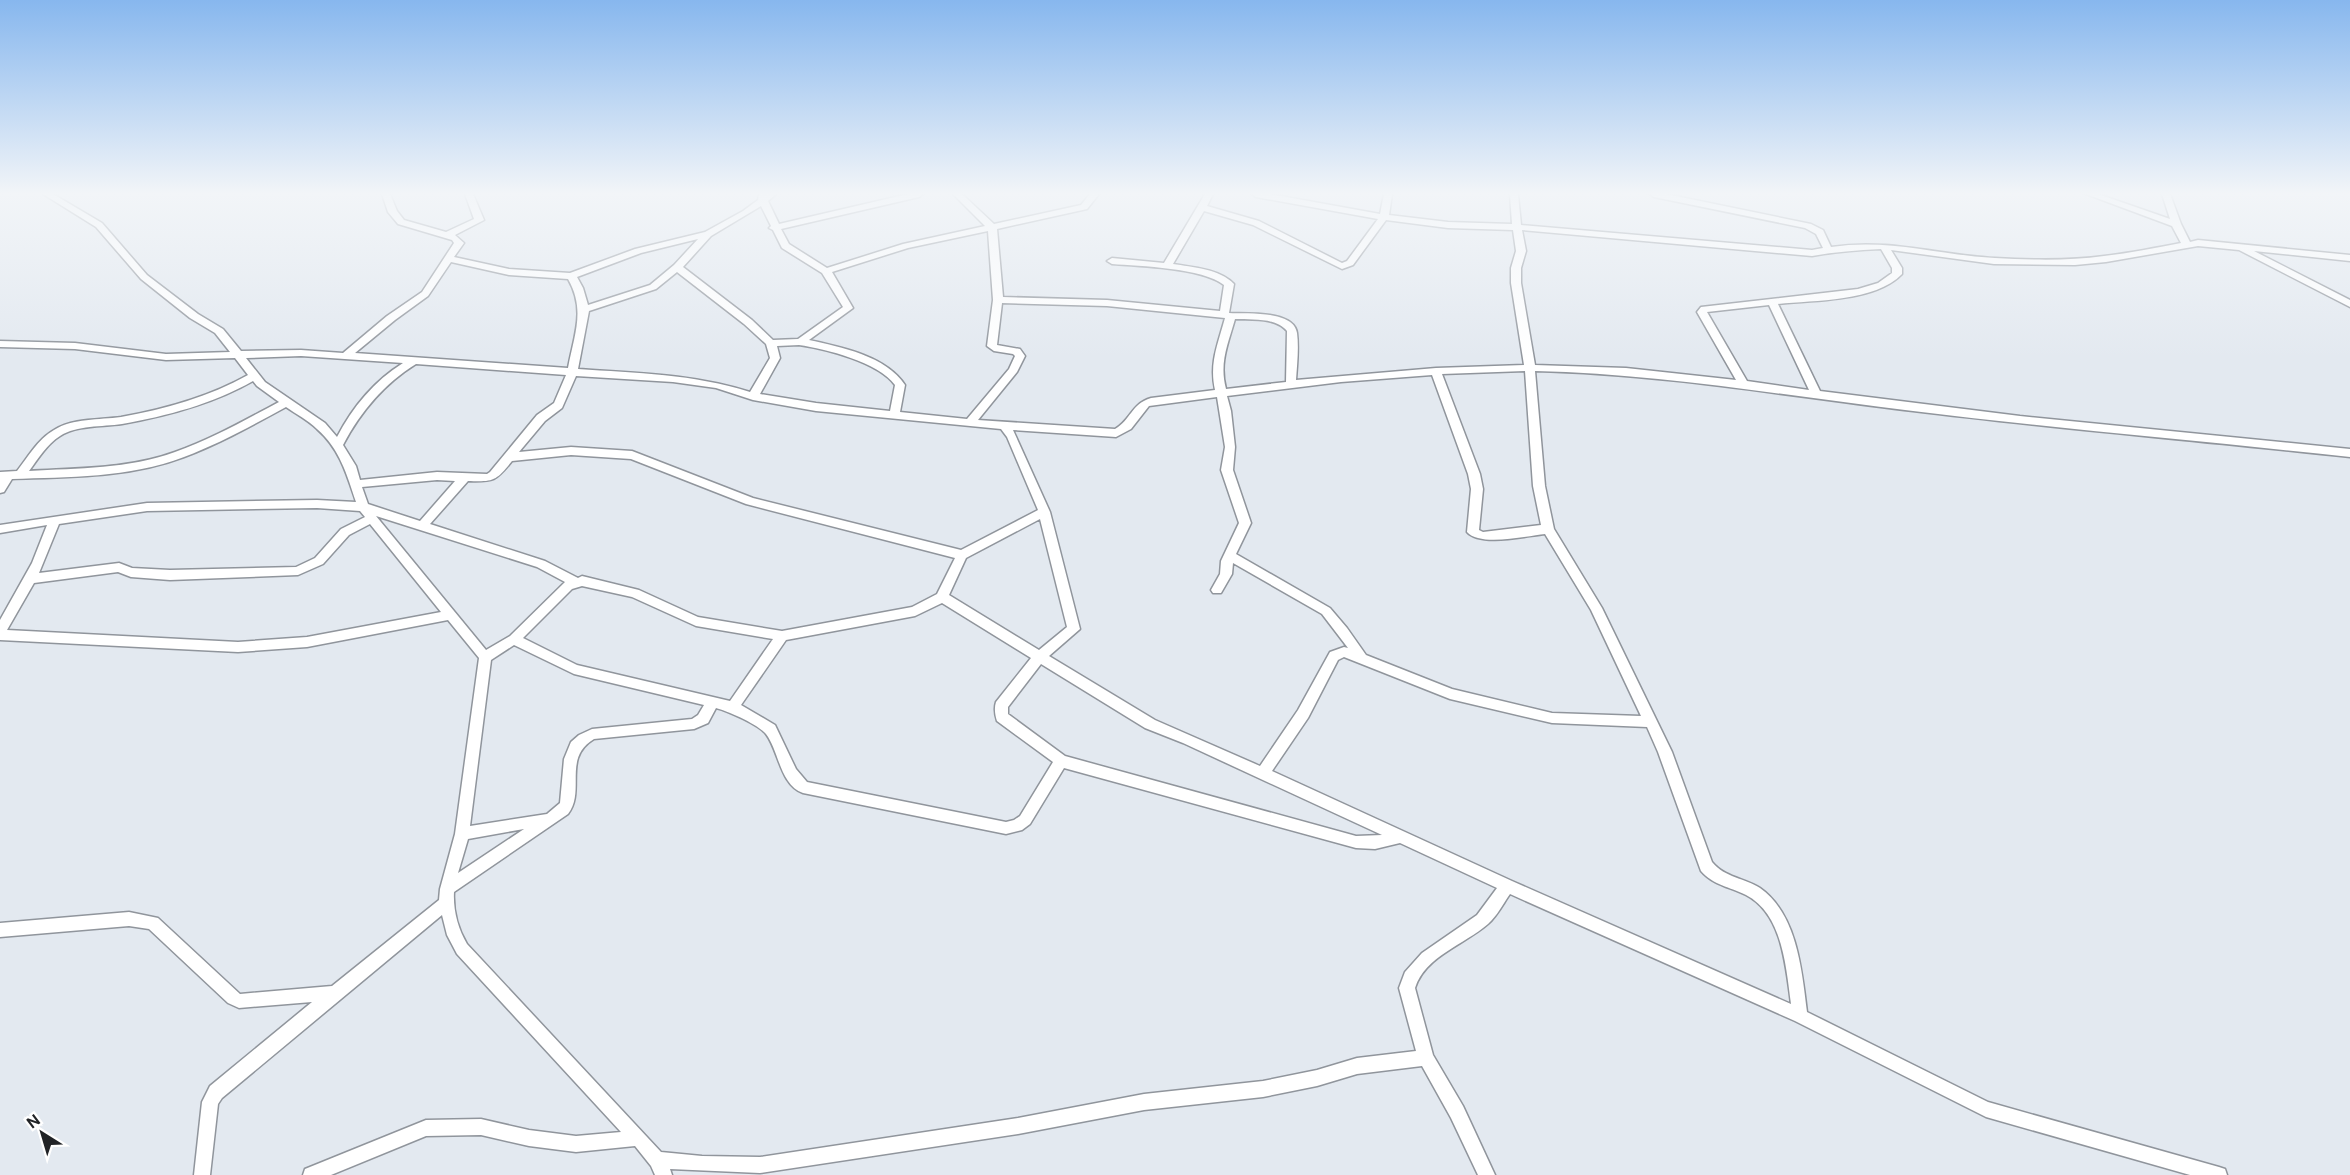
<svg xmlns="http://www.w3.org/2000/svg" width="2350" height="1175" font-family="'DM Sans',sans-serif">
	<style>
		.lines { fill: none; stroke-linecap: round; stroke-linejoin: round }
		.street-casing { stroke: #90959c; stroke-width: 3 }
		.street { fill: #fff; fill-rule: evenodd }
	</style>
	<rect width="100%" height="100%" fill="#e3e9f0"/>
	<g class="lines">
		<defs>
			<path id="street" d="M43,194H53L102,223L147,275L198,314L223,329L241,351L301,350L343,353L387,316L422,292L454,243L452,240L398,224L388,212L382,194H390L397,211L404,220L446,232L474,219L465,194H473L484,220L455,235L464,243L454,257L509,269L570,273L635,249L705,232L743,211L758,200L759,194H776L768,201L779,224L908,194H923L919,197L781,229L789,244L827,268L903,244L985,226L953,194H962L994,224L1081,205L1090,194H1099L1087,209L997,229L1003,297L1107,300L1220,311L1224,285C1203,268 1140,266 1112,264L1107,261L1112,258L1164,263L1205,194H1213L1207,206L1259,221L1342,263L1347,261L1378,219L1256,197L1252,194H1270L1380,214L1384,194H1392L1389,215L1448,222L1512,224L1510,194H1518L1521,225L1812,250L1823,248L1816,234L1805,228L1654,197L1650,194H1666L1811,224L1823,230L1831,247C1889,238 1938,255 1995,258C2031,260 2069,261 2104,256C2130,253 2155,248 2181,243L2172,226L2086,194H2098L2170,219L2162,194H2170L2181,224L2190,242L2198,240L2350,255V261L2254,251L2350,300V307L2239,250L2198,246L2106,262L2075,265L1994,264L1891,250L1902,268V274C1875,302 1815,300 1778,304L1820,391L2020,416L2350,449V457C2204,441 2059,429 1913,411C1787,396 1663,374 1535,371L1545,486L1554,529L1602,608L1672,752L1712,862C1725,878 1745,878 1760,888C1797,914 1802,971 1807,1012L1988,1102L2219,1167L2225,1169L2227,1175H2190L1986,1117L1795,1021L1510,894C1503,904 1497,916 1488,924C1464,945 1425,956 1415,988L1433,1055L1463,1106L1495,1175H1478L1451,1118L1422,1066L1357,1074L1317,1086L1263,1097L1144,1110L1018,1134L760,1173L670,1169L672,1175H655L651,1166L635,1146L576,1152L529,1146L481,1135L426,1136L331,1175H303L305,1169L426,1120L481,1119L529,1130L576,1136L621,1132L457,954L447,935L442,915L222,1098L218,1104L210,1175H194L202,1102L210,1086L312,1002L239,1008L228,1003L149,929L129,926L0,937V923L129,912L158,918L240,994L332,986L439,900L440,889L455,834L479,658L448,620L307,647L238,652L0,640V620L32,563L47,525L0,533V525L147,503L317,500L356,502C347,475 340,449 317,429C308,420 296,414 286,407C253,425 219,444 184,457C129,478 68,477 12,479L4,492L0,493V472L17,471C28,457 38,439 54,430C73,418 99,420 121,417C165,409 209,397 248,375L235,358L166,360L75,349L0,347V341L75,343L166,354L230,352L215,333L190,318L141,279L96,227ZM761,206L771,226L769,228L773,230L782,248L822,273L843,307L798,339L773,340L752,320L683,267L711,236ZM1204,211L1253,225L1342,269L1353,265L1386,220L1448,228L1513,230L1516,251L1511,268V283L1524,365L1436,368L1296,380C1297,365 1299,348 1297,333C1294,310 1246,314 1229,313L1234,284C1220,269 1192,267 1173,264ZM1522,230L1812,256C1835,252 1857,250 1881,249L1892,268V273L1878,283L1858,289L1701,307L1697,312L1736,380L1626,368L1535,365L1521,283V268L1526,251ZM988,231L993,300L987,346L994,351L1013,354L1015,356L1009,369L967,419L900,412L905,385C886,356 841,347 809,340L853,308L832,272L908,248ZM698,239L674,265L650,285L588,305L583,288L577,277L641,253ZM451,262L509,275L568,279C586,310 574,335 568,368L355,353L395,320L428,296ZM677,272L744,324L766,344L770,358L750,392C694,374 636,373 578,369L589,311L656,289ZM1002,303L1107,306L1225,318C1218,344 1209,363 1215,390L1151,398C1131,404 1131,420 1115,429L978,420L1017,372L1025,356L1020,349L997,345ZM1769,305L1809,390L1747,381L1707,312ZM1235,319C1252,320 1275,317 1287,331L1286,382L1226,389C1219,363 1228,344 1235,319ZM799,345C826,349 878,362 895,385L890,411L816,403L760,394L780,358L777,346ZM301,356L403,363C374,381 352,408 337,437L325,423L265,382L246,358ZM416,364L566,375L554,403L537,415L490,472L487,474L437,472L360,480L356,466L343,445C361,411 384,384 416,364ZM1525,371L1533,486L1541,525L1483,532L1479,530L1483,489L1480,474L1442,374ZM1432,375L1468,474L1471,489L1467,532C1480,547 1526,536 1545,534L1591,610L1641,716L1552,713L1452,689L1366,655L1347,628L1330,608L1236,554L1251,523L1233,470L1235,447L1231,411L1227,396L1341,382ZM576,376L673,382L716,388L753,400L816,411L1001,429L1007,437L1038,510L961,550L753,498L632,451L571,447L519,452L545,421L562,408ZM253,381L257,386L279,402C245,420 212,439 175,452C129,469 78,468 29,471C38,459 47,444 60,436C77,425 102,427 122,424C167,416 213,404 253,381ZM1217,397L1225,447L1221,470L1239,523L1221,561L1220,574L1211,590L1213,593H1221L1232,574L1233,563L1322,614L1348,648L1344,647L1330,652L1298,710L1260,766L1155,720L1049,656L1080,629L1050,512L1013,430L1116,437L1131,429L1149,406ZM571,455L631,459L746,504L955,558L937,594L912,607L782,631L698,617L639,590L582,576L578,578L545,561L430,524L468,481C494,482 496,481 512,461ZM437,480L455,481L420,521L368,504L362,487ZM317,508L360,511L365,517L341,529L315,558L296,567L170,570L132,568L119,563L39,573L59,524L147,511ZM376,516L537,567L565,582L510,636L486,650ZM1040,519L1067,627L1039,650L949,595L966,558ZM370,524L441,612L307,637L238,642L7,630L34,583L118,572L131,577L170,580L298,575L323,564L349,535ZM582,586L632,597L696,626L773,639L730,701L577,665L523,638L572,589ZM942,603L1031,658L996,702C994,708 995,715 997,721L1053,762L1020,816L1014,820L1006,822L807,782L796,769L775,725L741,705L786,640L915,616ZM514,645L574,674L704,705L698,715L692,719L592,729L579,735L571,742L564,759L560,803L547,814L470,826L491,660ZM1344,657L1450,699L1552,723L1647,727L1658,752L1701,871C1713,885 1730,887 1746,895C1783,914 1786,968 1791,1004L1512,881L1272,771L1308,718L1338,660ZM1041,664L1145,728L1183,743L1382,835L1356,836L1065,756L1008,714V707ZM716,708C728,711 759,725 766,734C779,751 780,785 803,793L1006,834L1022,830L1030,824L1064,768L1356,848L1375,849L1400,843L1497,888L1477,915L1422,953L1405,972L1399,988L1416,1051L1357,1058L1317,1070L1263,1081L1144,1094L1018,1118L760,1157L702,1156L661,1152L467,944C458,929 453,910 454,892L568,814C586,791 562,758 594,739L694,729L708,723ZM524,829L458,873L468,839Z"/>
		</defs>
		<use href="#street" class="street-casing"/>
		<use href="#street" class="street"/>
	</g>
	<linearGradient id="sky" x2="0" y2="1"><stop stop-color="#87b7ee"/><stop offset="0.54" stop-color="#f2f5f8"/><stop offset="1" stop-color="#f2f5f8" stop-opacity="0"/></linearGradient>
	<rect width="2350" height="358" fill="url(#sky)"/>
	<g transform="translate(42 1133) rotate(323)" stroke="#ffffff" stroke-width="4.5" paint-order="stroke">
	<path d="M0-4.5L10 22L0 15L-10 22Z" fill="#212326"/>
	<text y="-9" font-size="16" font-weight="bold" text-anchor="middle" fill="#212326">N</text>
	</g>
</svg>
